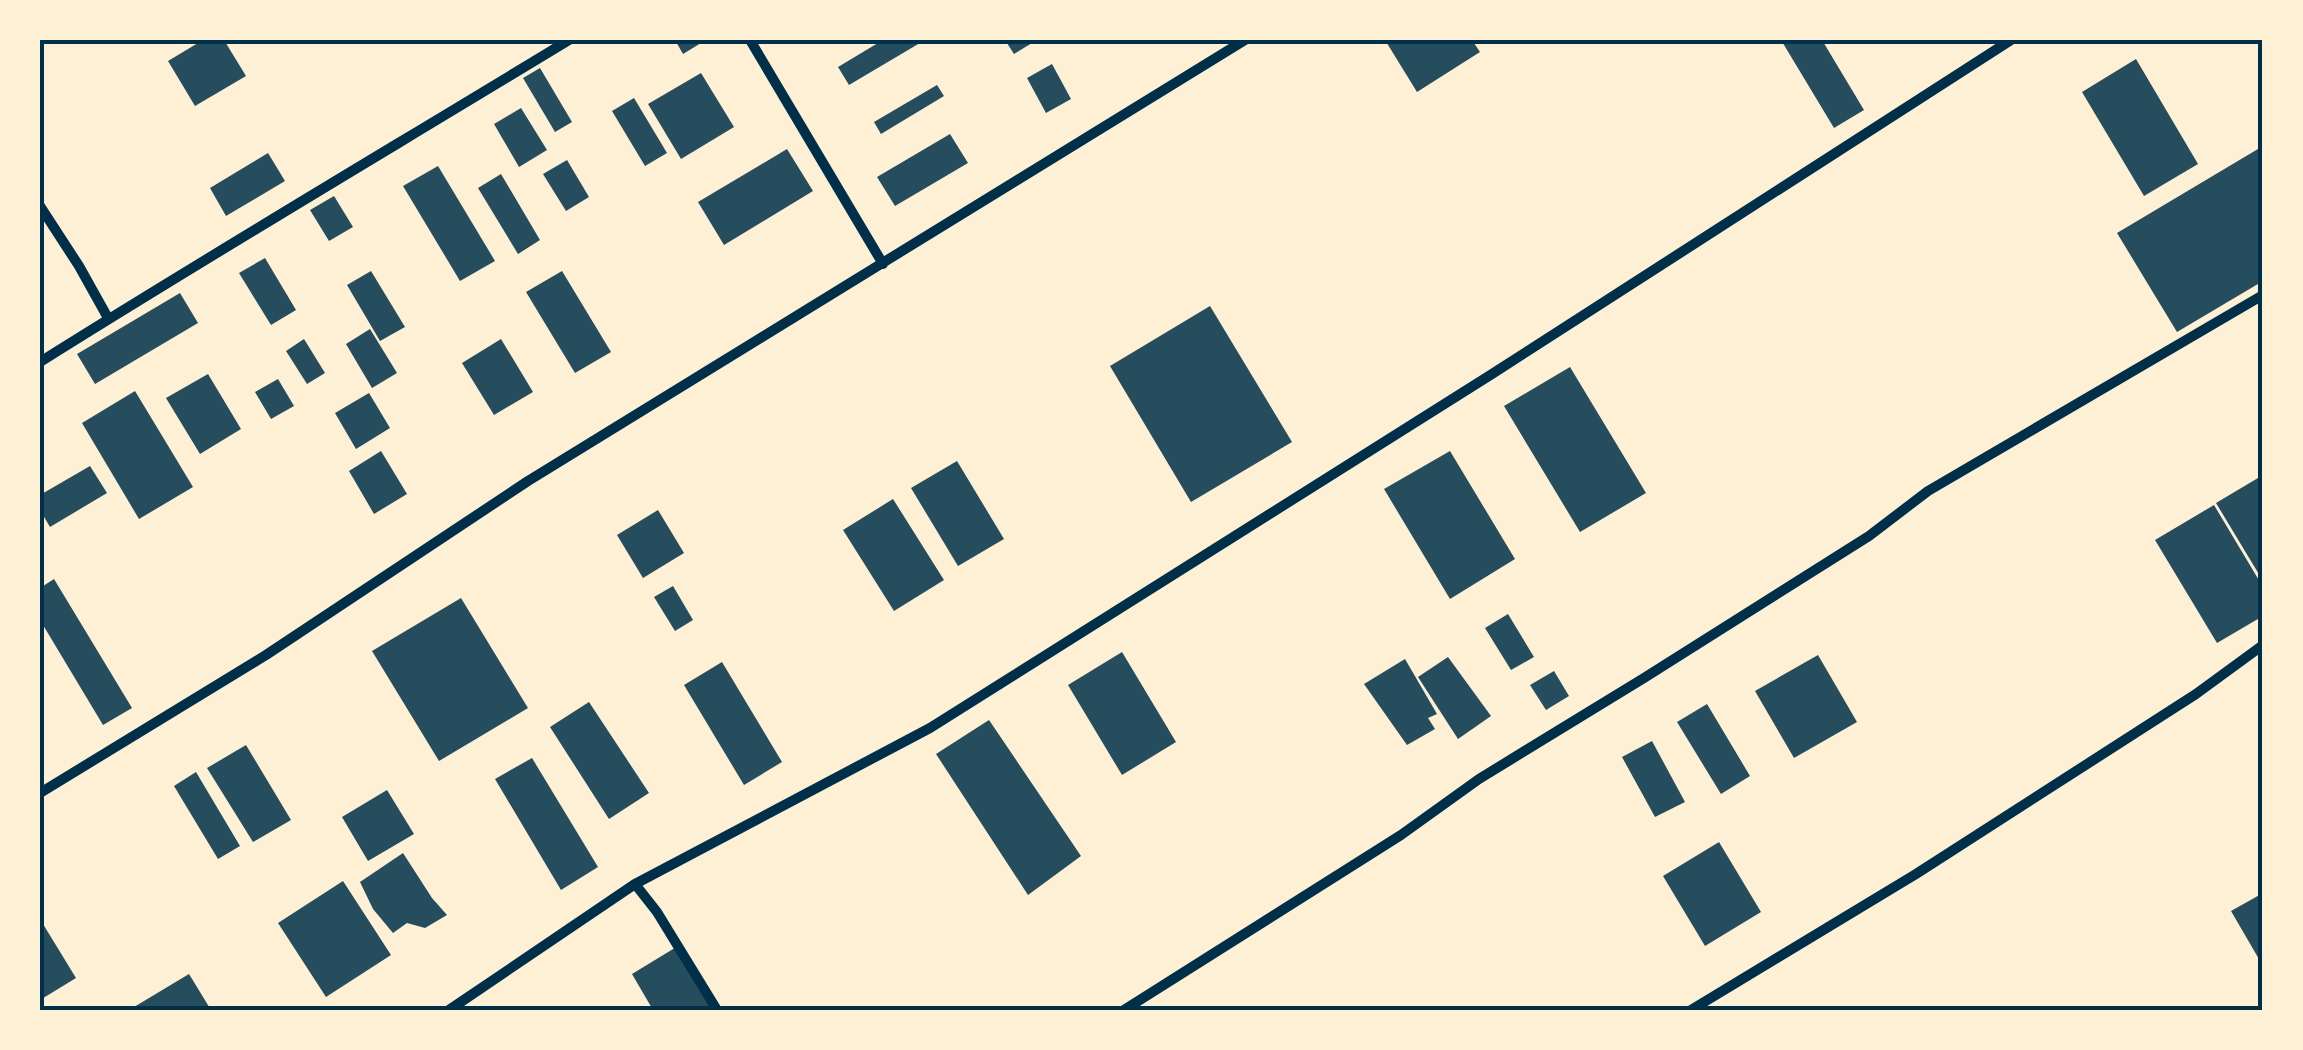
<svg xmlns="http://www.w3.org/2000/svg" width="2303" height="1050" font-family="Karla,sans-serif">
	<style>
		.building { fill: #264d5e }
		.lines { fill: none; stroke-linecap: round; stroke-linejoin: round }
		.minor { stroke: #003049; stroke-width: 10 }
		.neatline { fill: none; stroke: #003049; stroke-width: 4 }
	</style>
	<rect width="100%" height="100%" fill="#fdf0d5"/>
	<path class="building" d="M203,40H224L246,76L195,106L168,61Z
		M675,40H706L683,54Z
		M883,40H925L849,85L838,67Z
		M1005,40H1037L1014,54Z
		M1385,40H1472L1480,52L1417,92Z
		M1781,40H1822L1864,110L1834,128Z
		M2136,59L2198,164L2144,196L2082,92Z
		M1052,64L1071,99L1046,113L1027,78Z
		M540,68L572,122L555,132L523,78Z
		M701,73L734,127L681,159L648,104Z
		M937,85L944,96L881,134L874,122Z
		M634,98L667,153L645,166L612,111Z
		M521,108L547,150L519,167L494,124Z
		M950,134L968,163L895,206L877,177Z
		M2263,146V281L2177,332L2117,233Z
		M787,149L813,191L724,245L698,202Z
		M268,153L285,181L226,216L210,188Z
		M567,160L589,197L566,211L543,174Z
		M438,166L495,261L460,281L403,186Z
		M501,174L540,240L518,254L478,188Z
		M334,196L353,227L329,241L310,210Z
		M265,258L296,310L271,325L239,273Z
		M371,271L405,327L380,341L347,285Z
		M562,271L611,352L575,373L526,292Z
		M180,293L198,323L95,384L77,354Z
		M1210,306L1292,442L1191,502L1110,366Z
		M370,329L397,373L372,388L346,344Z
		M304,339L325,373L307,384L286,351Z
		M501,339L533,392L494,415L462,363Z
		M1570,367L1646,493L1580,532L1504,406Z
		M208,374L241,429L200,454L166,398Z
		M278,379L294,406L271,419L255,392Z
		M135,391L193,487L139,519L82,423Z
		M369,393L390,428L356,449L335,413Z
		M381,451L407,494L374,514L349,471Z
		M1450,451L1515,559L1450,599L1384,489Z
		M957,461L1004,539L958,566L911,488Z
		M90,466L107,493L50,527L40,510V495Z
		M2258,478L2263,487V581L2216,503Z
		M893,499L944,580L894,611L843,530Z
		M2214,505L2263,587V616L2217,643L2155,540Z
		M658,510L684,553L643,578L617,535Z
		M54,579L132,708L103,725L40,620V588Z
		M673,586L693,620L675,631L654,597Z
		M461,598L528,708L439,761L372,651Z
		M1508,614L1534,657L1511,670L1485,628Z
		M1122,652L1176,742L1122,775L1068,685Z
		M1818,655L1857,722L1794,758L1755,691Z
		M1448,657L1491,716L1458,739L1418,677Z
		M1405,659L1437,714L1428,718L1435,729L1407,745L1364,684Z
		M722,662L782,762L744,785L684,685Z
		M1554,671L1569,696L1546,710L1530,685Z
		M589,702L649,793L609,819L550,727Z
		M1707,704L1750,776L1721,794L1677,722Z
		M989,720L1081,856L1028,895L936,754Z
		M1652,741L1685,802L1655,817L1622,757Z
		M246,745L291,820L253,842L207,768Z
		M532,758L598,867L561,890L495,779Z
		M196,772L240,846L218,859L174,786Z
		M387,790L414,834L368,861L342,817Z
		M1719,842L1761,912L1705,946L1663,876Z
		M403,853L432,898L447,915L425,928L407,923L393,933L373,909L360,882Z
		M343,881L391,955L326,997L278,923Z
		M2263,893V966L2231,911Z
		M43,924L76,978L40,1000V926Z
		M678,946L716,1010H653L632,974Z
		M189,974L211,1010H129Z"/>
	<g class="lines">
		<path class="minor" d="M750,40L883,264
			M40,206L79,266L108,318
			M40,362C215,252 393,147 569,40
			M40,793L266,655L528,481L1245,40
			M635,884L657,912L717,1010
			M449,1010L635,884L930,728L1492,374L2011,40
			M1124,1010L1401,835L1479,779L1644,678L1869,536L1928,491L2263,295
			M1691,1010L1916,874L2196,694L2263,645"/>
	</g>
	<rect width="2303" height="1050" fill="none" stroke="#fdf0d5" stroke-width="85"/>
	<rect x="42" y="42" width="2218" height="966" class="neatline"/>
</svg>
